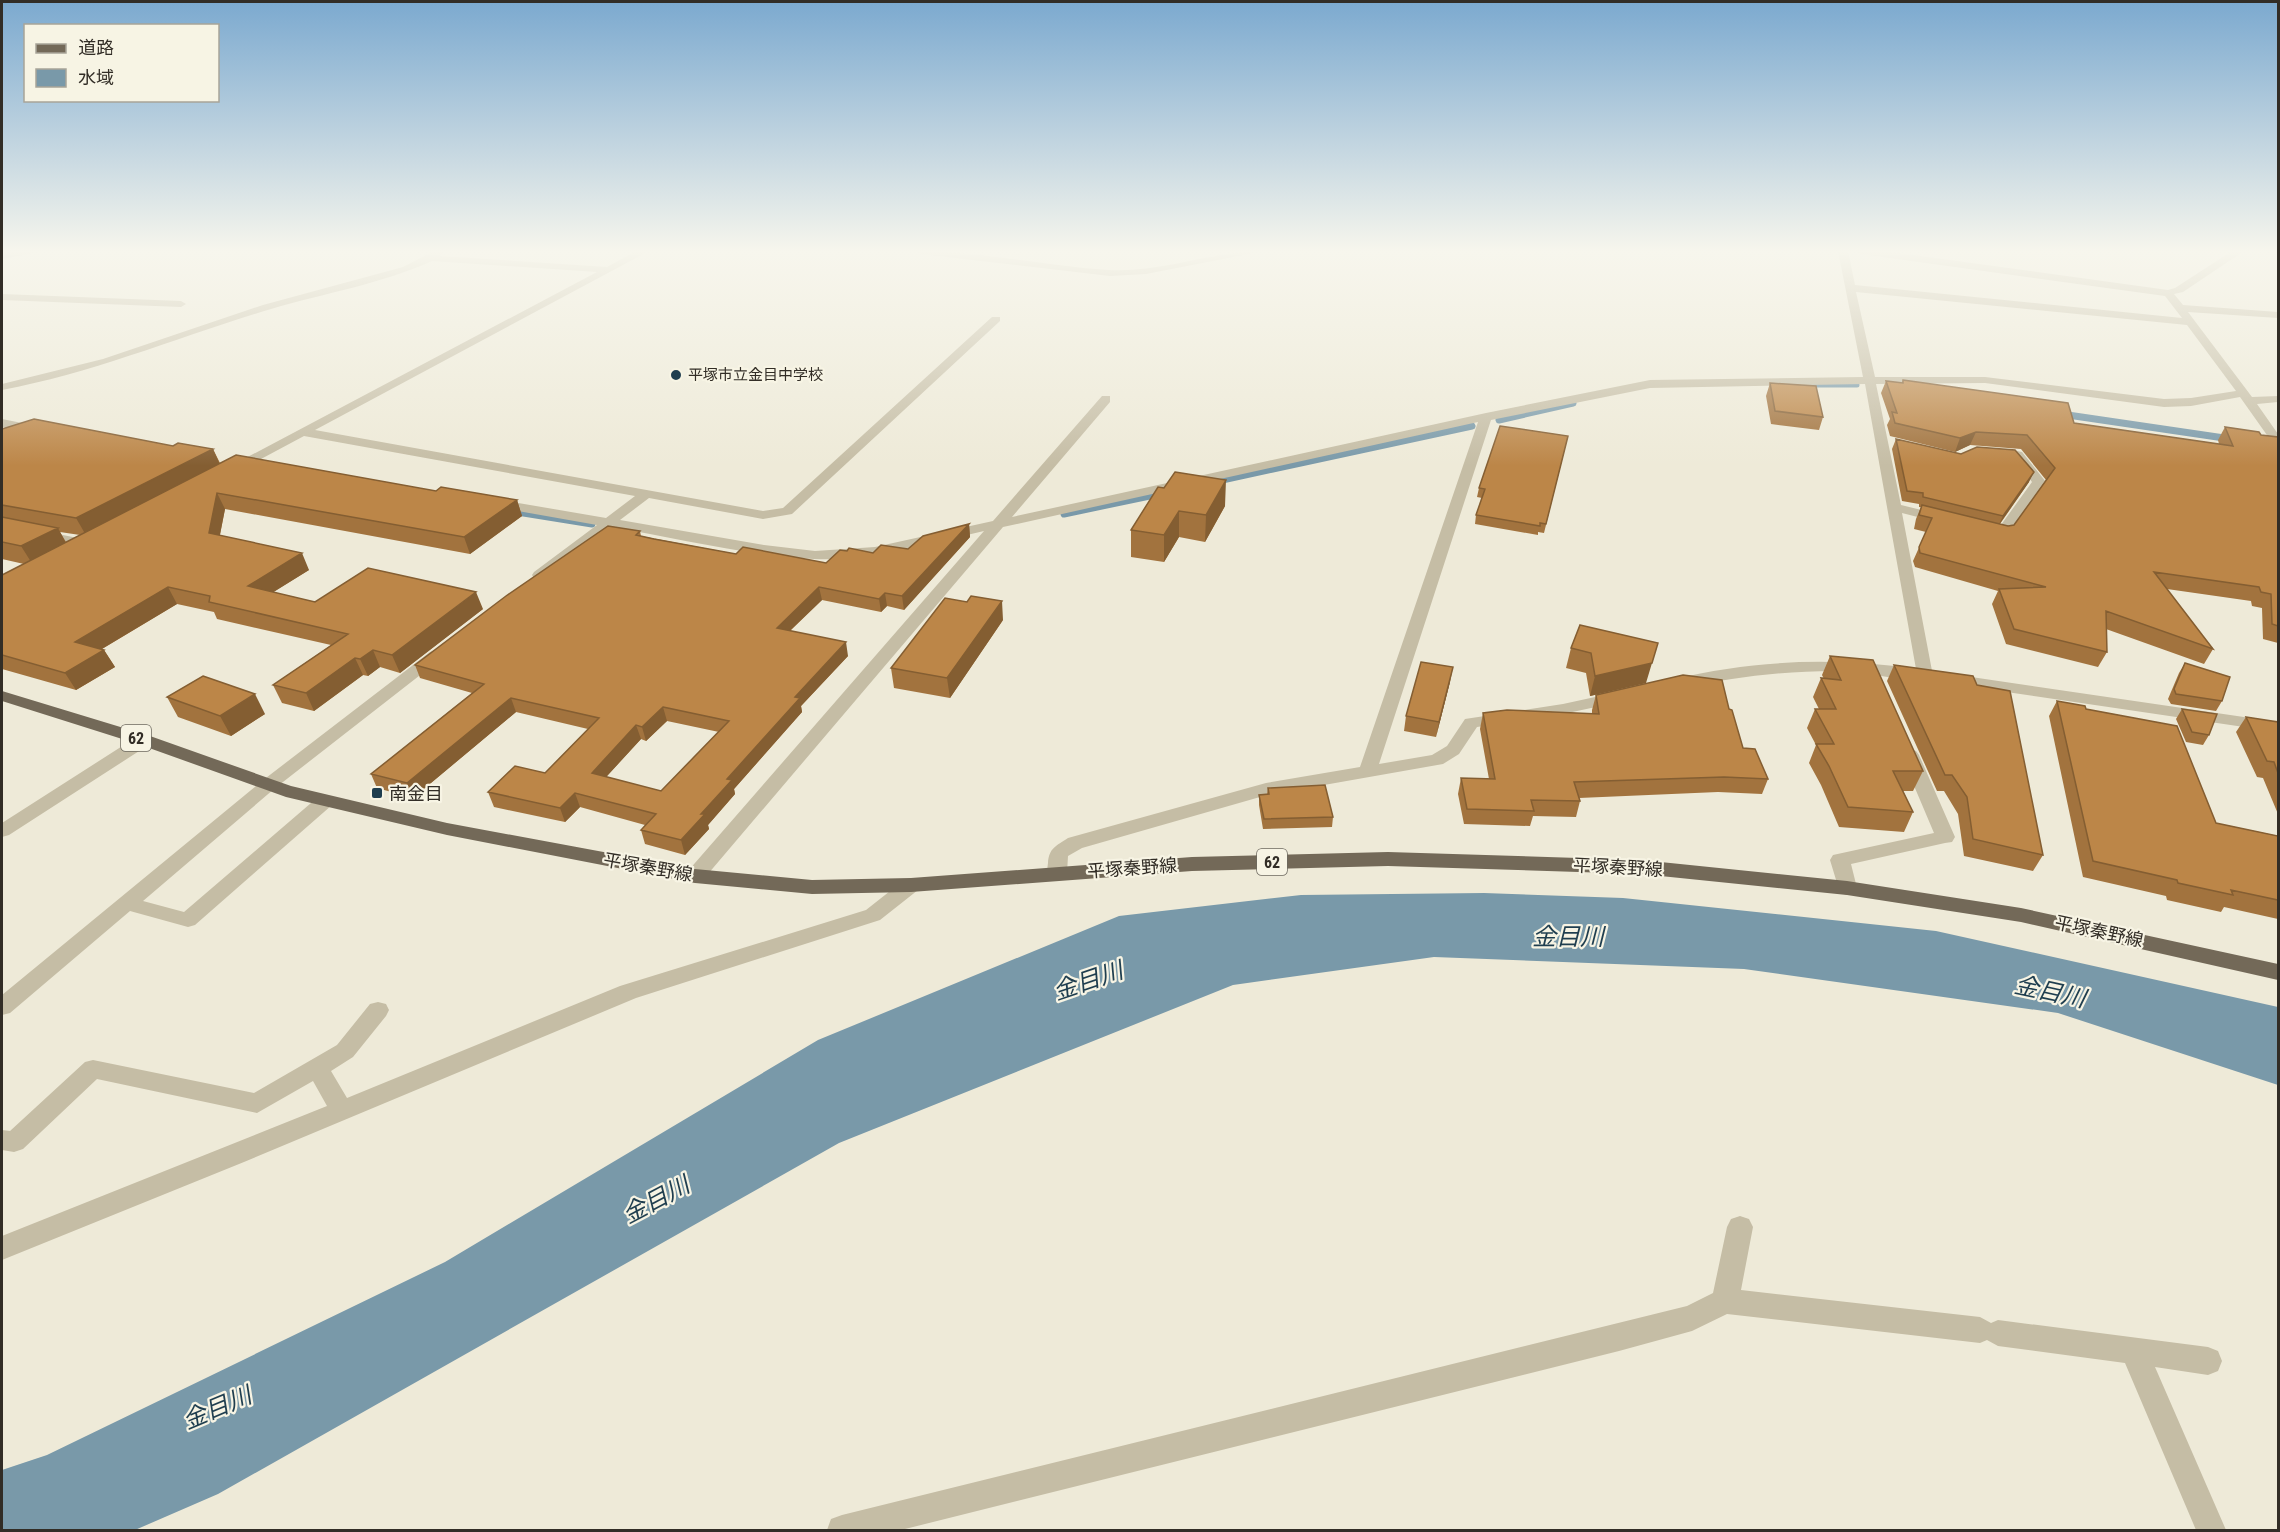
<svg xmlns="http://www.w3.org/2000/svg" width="2280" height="1532" font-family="'Roboto Condensed','Noto Sans JP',sans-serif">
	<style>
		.water { fill: #7999a9 }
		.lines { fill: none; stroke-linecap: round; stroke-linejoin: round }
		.stream-far1 { stroke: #7999a9; stroke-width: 5 }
		.stream { stroke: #7999a9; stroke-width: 7 }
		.minor { fill: #c5bda5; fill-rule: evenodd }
		.major { fill: #736958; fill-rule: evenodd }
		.wall { fill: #a2733e; fill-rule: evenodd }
		.shaded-wall { fill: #845e32 }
		.building { fill: #bc8648; stroke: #845e32; stroke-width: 1.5; fill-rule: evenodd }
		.poi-dot { fill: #1f3e4f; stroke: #f7f4e4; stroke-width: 2 }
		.labels { text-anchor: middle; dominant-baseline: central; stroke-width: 4.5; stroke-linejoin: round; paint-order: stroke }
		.far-poi-label { font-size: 15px; fill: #322d26; stroke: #f7f4e4; text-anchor: start }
		.shield { fill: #f7f4e4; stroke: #6d695f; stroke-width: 1.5 }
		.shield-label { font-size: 16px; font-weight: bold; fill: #322d26 }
		.poi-label { font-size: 18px; fill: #322d26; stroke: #f7f4e4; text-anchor: start }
		.street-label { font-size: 18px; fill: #322d26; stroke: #f7f4e4 }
		.near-water-label { font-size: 24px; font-style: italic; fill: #1f3e4f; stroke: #f7f4e4 }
	</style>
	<rect width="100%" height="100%" fill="#eeead8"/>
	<path class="water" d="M1484,893L1623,898L1936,931L2278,1007V1085L2058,1013L1744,969L1434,957L1233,985L839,1143L218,1494L135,1530H2V1470L47,1455L445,1262L818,1040L1119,916L1301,895Z"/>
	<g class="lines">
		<path class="stream-far1" d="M1812,385H1857
			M1568,404L1573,403"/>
		<path class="stream" d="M2061,414L2231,439
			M1499,420L1573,403
			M1213,482L1472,426
			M511,511L592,524
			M1064,514L1164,493"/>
		<path class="minor" d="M16,251H44L2,259V253Z
			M434,251H445L440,256L607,267L636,251H649L315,430L763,511L783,508L992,317H1000V321L792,514L763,519L649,498L620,520L764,545L815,551L875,547L993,521L1102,396H1110V402L1012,517L1486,413L1650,380L1863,377L1838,251H1848L1855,285L2182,318L2165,296L1861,254L1856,251H1884L2168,290L2175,288L2232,251H2244L2183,292L2174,294L2183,305L2278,312V318L2188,312L2252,397L2278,396V402L2257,404L2278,434V446L2274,445L2240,397L2191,406L2164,407L1985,383L1876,384L1901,505L1946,516L1948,519L1941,523L1902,513L1933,676L1925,681L1918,678C1898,682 1867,671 1845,671C1789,670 1735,677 1680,688L1672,683L1674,679C1754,660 1835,657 1916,669L1865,384L1650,388L1491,420L1379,764L1432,755L1447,746L1465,719L1563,704L1618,692L1624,693L1626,697L1624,701L1563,714L1477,727L1459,754L1443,764L1267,795L1082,848L1068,856L1067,873L1064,878L1057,880L1050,878C1047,872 1047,870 1048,863C1049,848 1056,846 1068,838L1266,783L1360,767L1478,422L1003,527L702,881L695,883L688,881L685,876L688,871L984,531C929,543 871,562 814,559C748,556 677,538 611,527L544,578H534L532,575L534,572L597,525L495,507L490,506L488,503L490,500L495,499L606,518L635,496L304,436L237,472L232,473L225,469L597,272L432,261C381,284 325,293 271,309C181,336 94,373 2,390V384L103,359L263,305L403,267ZM1856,292L2187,325L2236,391L2191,398L2164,399L1985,377H1875Z
			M916,251C981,251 1044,266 1109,270C1161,273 1212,251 1264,251L1146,274L1110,276L921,254Z
			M2,294L181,301L186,304L181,307L2,300Z
			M2,419L42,427L44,430L38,434L2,427Z
			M2017,451L2022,452L2046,482L2007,537L2002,538L1983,534L1981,531L1983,528L1998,529L2032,482L2011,455Z
			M2,523L88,540L95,544L88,548L2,531Z
			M436,650L442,652L444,655L442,658L274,789L143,901L184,912L318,797H332L334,801L332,805L195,925L188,927L130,911L10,1013L2,1015V995L262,781L430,652Z
			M1951,674L2278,722V732L1945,683L1943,679Z
			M144,735L150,736L153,740L150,744L9,835L2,837V823L138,736Z
			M1910,749L1916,751L1919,755L1955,837L1952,842L1945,843L1851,864L1857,888L1854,893L1847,895L1840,893L1830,860L1833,855L1934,833L1901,755L1904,751Z
			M911,878L918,880L921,885L918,890L880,920L636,998L244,1162L2,1260V1236L327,1106L313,1081L257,1113L97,1079L23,1149L14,1152L2,1150V1130L10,1131L85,1062L93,1060L254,1093L337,1045L370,1004L378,1002L386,1004L389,1010L386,1016L353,1057L331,1071L347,1098L620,986L866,910L904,880Z
			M1740,1216L1749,1219L1753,1227L1741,1290L1980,1317L1991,1323L1998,1320L2208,1347L2218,1351L2222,1361L2218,1371L2208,1375L2155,1367L2226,1530H2196L2125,1363L1998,1346L1987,1340L1980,1343L1727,1314L1692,1331L1619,1351L901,1530H827L831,1519L842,1515L1687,1306L1713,1293L1727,1227L1731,1219Z"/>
		<path class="major" d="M2,691L150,736L291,786L447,823L695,869L812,880L911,878L1192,857L1388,852L1641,860L1847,881L2021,908L2278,964V980L2021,922L1847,895L1641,874L1388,866L1192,871L911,892L812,894L695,883L447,835L286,797L138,744L2,701Z"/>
	</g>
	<path class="wall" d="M1903,380L2074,423L2219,444L2218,440L2225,427L2261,435L2278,437V643L2263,639L2262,608L2252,606L2251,601L2167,589L2213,649L2204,664L2106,629L2107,652L2098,667L2006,644L1992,604L1998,591L1915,567L1913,561L1926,532L1914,529L1916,519L1921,507H1919V504L1902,501L1892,449L1896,439L2029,482L2000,524L2008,526L2014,525L2046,480L2021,449L1970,445L1955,452L1890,436L1887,425L1890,419L1881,393L1886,381L1902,383Z
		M1770,383L1823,417L1819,430L1771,424L1766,396Z
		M2,429L173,446L213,449L220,463L436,491L517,500L522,516L470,554L225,509L220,535L309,570L273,592L315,602L483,609L400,673L380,667L368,676L363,675L314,711L282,703L273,685L331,645L217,619L214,612L177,604L102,649L104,650L115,667L76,690L2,669V575L24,564L2,559ZM60,532L80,535L66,542Z
		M1568,436L1544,533L1538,532V535L1475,524L1476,515L1482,498L1477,497L1479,488Z
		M1158,487L1225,506L1205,542L1179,537L1164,562L1131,557V530Z
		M969,524L970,537L904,610L887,606L881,612L822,600L790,631L848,656L801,706L802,712L734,789L735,794L708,825L709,829L685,855L645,844L641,830L645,825L580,807L565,822L494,807L488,792L545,773L588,729L516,712L413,798L377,788L371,774L472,693L420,678L415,665L640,531L641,536L736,554L826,563L847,551L873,553L908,549ZM667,721L719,732L661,791L606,777L641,739L646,741Z
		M1003,620L950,698L894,688L891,668Z
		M1580,625L1646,683L1590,696L1586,673L1566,668L1571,648Z
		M1830,656L1923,771L1913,791H1903L1913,812L1904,832L1839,827L1821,785L1809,763L1816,745L1807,728L1815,709H1819L1813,697L1821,678L1824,679L1822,675Z
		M2185,663L2222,701L2216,711L2171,704L2168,699L2179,673Z
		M1894,665L2043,855L2033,871L1964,856L1958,814L1944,791H1937L1887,681Z
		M1450,682L1436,737L1404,731L1406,716Z
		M1596,695L1729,709L1743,748L1768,779L1762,794L1718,792L1579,798L1580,801L1576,817L1533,816L1530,826L1464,824L1458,794L1461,778L1489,779L1480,729L1483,713L1592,714V710Z
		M167,697L265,714L231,736L178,717Z
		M2057,701L2086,709L2216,823L2278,836V919L2224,907L2221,912L2167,900L2166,896L2083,877L2049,716Z
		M2182,709L2209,735L2203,745L2186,742L2176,719Z
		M2246,717L2278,722V814L2263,778L2257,777L2236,732Z
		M1268,788L1333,817L1332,827L1263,829L1259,805V795L1267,794Z"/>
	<path class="shaded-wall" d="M1976,432L1970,445L1955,452L1960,438Z
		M213,449L221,467L87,537L76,518Z
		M2034,472L2029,482L1998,526L2003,516Z
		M1226,480L1225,506L1205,542L1206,515Z
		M217,493L225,509L217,549L209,533Z
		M517,500L522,516L470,554L464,537Z
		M1179,511V537L1164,562V535Z
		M969,524L970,537L904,610L902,596Z
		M58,528L68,547L33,565L21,546Z
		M302,553L309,570L256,603L248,586Z
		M168,587L177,604L85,659L75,642Z
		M819,587L822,600L779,641L777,628Z
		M476,592L483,609L400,673L392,655Z
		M885,593L887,606L881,612L879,599Z
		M1002,601L1003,620L950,698L947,678Z
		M846,642L848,656L801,706L802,712L734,789L735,794L708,825L709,829L685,855L681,840L727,779L795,697Z
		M104,650L115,667L76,690L65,673Z
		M373,650L380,667L368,676L360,659Z
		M355,658L363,675L314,711L306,693Z
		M1652,663L1646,683L1590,696L1595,676Z
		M1453,667L1450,682L1436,737L1439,722Z
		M255,694L265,714L231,736L220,716Z
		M511,698L516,712L413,798L407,783Z
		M663,707L667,721L646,741L642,727Z
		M636,725L641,739L597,787L592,773Z
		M575,793L580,807L565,822L560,808Z"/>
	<path class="building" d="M1903,380L2068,403L2074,423L2233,446L2225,427L2259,432L2261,435L2278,437V626L2272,624L2271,594L2261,592L2259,587L2154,572L2213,649L2106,611L2107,652L2014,629L1999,589L2046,587L1920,553L1919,547L1932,518L1919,515L1922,505L2008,526L2014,525L2055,468L2027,435L1976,432L1960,438L1895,423L1892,412L1897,413L1886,381L1903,383Z
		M1770,383L1816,386L1823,417L1775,411Z
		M34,419L173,446L178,443L213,449L76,518L2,505V429Z
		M1500,426L1568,436L1546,524L1540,523V526L1476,515L1485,489L1479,488Z
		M1896,439L1961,454L1977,447L2015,450L2034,472L2003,516L1923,497V493L1907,491Z
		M236,455L436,491L441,487L517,500L464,537L217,493L209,533L302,553L248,586L315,602L368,568L476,592L392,655L373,650L360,659L355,658L306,693L273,685L348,634L209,602L210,596L168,587L75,642L104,650L65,673L2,655V575Z
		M1175,472L1226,480L1206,515L1179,511L1164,535L1131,530L1158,487L1164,488Z
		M2,517L58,528L21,546L2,542Z
		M969,524L902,596L885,593L879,599L819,587L777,628L846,642L795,697L800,698L727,779L732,780L701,814H705L681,840L641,830L656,814L575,793L560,808L488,792L515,766L545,773L599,718L511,698L407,783L371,774L484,684L415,665L506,596L608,526L640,531L636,535L654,539L736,554L743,547L826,563L840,550L847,551L849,548L873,553L881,545L908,549L923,536ZM663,707L729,721L661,791L592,773L636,725L642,727Z
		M971,596L1002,601L947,678L891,668L945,598L967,602Z
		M1580,625L1658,643L1652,663L1595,676L1591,653L1571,648Z
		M1830,656L1873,660L1923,771H1893L1913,812L1848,807L1829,766L1816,744H1834L1815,709H1836L1821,678L1841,680Z
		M1421,662L1453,667L1439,722L1406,716Z
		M2185,663L2230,677L2222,701L2176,694L2174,689Z
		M1894,665L1973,676L1977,685L2010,691L2043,855L1973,839L1967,797L1952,775H1945Z
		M1683,675L1722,680L1729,709L1732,710L1743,748L1755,749L1768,779L1724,777L1574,782L1580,801L1531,800L1534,811L1467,809L1461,778L1495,779L1483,713L1507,710L1599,714L1596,695Z
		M203,676L255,694L220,716L167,697Z
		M2057,701L2085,706L2086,709L2177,726L2216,823L2278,836V900L2231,890L2233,895L2178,883L2177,880L2093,861Z
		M2182,709L2217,714L2209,735L2192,732Z
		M2246,717L2278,722V773L2274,762L2267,761Z
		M1325,785L1333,817L1264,819L1259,795L1269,794L1268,788Z"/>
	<linearGradient id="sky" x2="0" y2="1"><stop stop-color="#7ba9cf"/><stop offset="0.54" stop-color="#f7f6ed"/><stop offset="1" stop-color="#f7f6ed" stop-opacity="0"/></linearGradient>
	<rect width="2280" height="466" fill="url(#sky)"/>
	<g class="poi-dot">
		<circle cx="676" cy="375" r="6"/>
		<rect x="371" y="787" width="12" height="12" rx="3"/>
	</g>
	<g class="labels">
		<g class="far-poi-label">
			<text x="688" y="375">平塚市立金目中学校</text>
		</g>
		<g class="shield">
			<rect x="121" y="725" width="30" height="26" rx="4.5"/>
			<rect x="1257" y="849" width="30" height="26" rx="4.5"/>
		</g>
		<g class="shield-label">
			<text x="136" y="738">62</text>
			<text x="1272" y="862">62</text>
		</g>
		<g class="poi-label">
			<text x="389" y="793">南金目</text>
		</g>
		<g class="street-label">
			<text transform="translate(648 867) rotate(10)">平塚秦野線</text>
			<text transform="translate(1618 867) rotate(3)">平塚秦野線</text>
			<text transform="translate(1132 868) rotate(-4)">平塚秦野線</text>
			<text transform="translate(2099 931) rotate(12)">平塚秦野線</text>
		</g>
		<g class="near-water-label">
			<text x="1568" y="937">金目川</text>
			<text transform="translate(1088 981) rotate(-19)">金目川</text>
			<text transform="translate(2050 992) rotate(12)">金目川</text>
			<text transform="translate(656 1200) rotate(-28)">金目川</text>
			<text transform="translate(217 1408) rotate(-23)">金目川</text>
		</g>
	</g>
	<rect width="2280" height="1532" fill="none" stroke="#322d26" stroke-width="6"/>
	<rect x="24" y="24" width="195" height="78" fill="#f7f4e4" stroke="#a8a498" stroke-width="1.5"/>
	<rect x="36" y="44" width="30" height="9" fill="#736958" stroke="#a8a498" stroke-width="1.5"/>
	<text x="78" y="54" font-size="18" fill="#322d26">道路</text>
	<rect x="36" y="69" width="30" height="18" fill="#7999a9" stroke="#a8a498" stroke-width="1.5"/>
	<text x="78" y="84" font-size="18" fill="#322d26">水域</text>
</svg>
